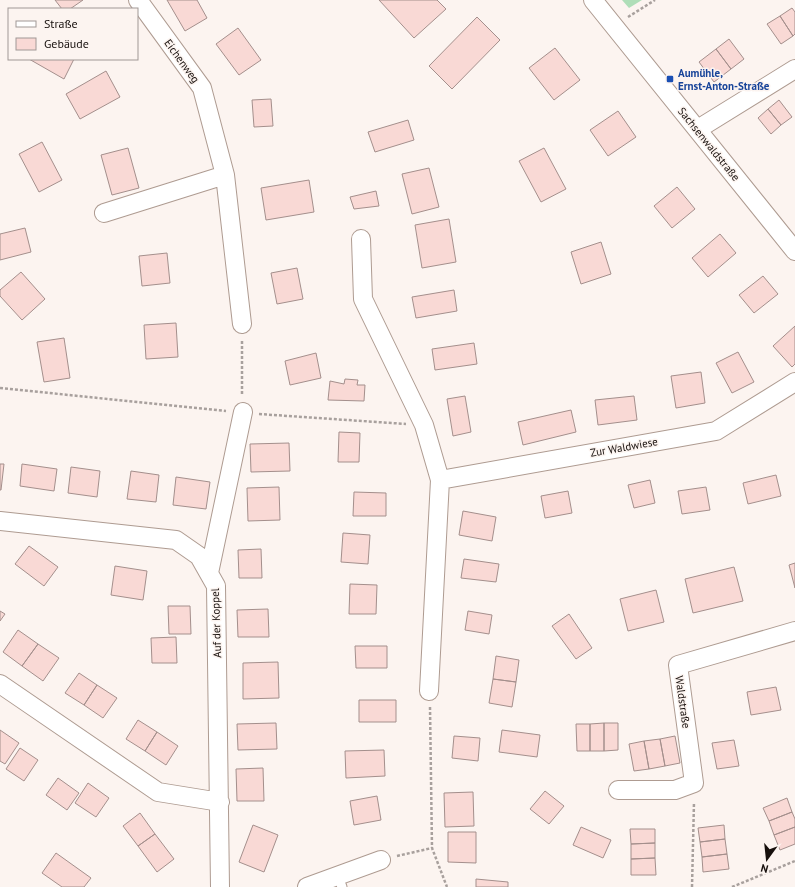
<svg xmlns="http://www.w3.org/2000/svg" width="795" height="887" font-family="'PT Sans',sans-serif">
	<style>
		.green { fill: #afdeb8 }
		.building { fill: #f9d9d5; stroke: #a48f8c }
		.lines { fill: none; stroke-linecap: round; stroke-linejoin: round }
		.service-casing { stroke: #ae9b91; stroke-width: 11 }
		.minor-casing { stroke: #ae9b91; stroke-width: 20 }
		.path { stroke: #a8a09d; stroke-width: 2.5; stroke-dasharray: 3 2; stroke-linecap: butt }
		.service { stroke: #fff; stroke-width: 9 }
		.minor { stroke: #fff; stroke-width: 18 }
		.transit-dot { fill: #1a4fb4; stroke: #fcf4f0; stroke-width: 1.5 }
		.labels { text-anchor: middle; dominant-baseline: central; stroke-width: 3; stroke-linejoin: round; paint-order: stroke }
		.street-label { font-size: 11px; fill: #160f0c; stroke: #fcf4f0 }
		.transit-label { font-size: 11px; font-weight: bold; fill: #164399; stroke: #fcf4f0; text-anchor: start }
	</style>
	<rect width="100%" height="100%" fill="#fcf4f0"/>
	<path class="green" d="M622,0H642L629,8Z"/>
	<path class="building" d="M55,0H83L70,9H62Z
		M167,0H197L207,18L185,31Z
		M379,0H437L446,9L414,38Z
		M792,8L795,12V34L793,36L780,16Z
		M780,16L793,36L781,44L767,24Z
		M477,17L500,40L452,89L429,66Z
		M238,28L261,60L239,75L216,44Z
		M729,39L744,59L731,69L716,49Z
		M555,48L580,80L554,100L529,68Z
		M716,49L731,69L714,82L699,62Z
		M29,59H74L64,79Z
		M106,71L120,97L80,119L66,94Z
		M271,99L273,126L254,127L252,100Z
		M779,100L792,117L781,125L768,109Z
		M768,109L781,125L771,134L758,118Z
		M618,111L636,137L608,156L590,130Z
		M408,120L414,140L375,152L368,132Z
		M42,142L62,180L39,192L19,154Z
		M128,148L139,188L112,195L101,155Z
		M544,148L566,189L541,202L519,161Z
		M429,168L439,207L412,214L402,174Z
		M309,180L314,212L266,220L261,188Z
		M677,187L695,209L672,228L654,206Z
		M376,191L379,206L354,209L350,197Z
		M449,219L456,262L422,268L415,225Z
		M25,228L31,252L0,260V234Z
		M720,234L736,253L708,277L692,258Z
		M601,242L611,274L581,284L571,252Z
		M167,253L170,283L142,286L139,256Z
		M297,268L303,299L277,304L271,273Z
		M21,272L45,299L22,320L0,296V290Z
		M763,276L778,294L754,313L739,295Z
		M454,290L457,311L416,318L412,297Z
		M176,323L178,357L146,359L144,325Z
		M795,326V364L792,367L773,346Z
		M64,338L70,378L44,382L37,342Z
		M474,343L477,364L435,370L432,349Z
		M738,352L754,382L732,393L716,363Z
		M316,353L321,378L290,385L285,361Z
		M701,372L705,403L676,408L671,376Z
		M345,379L358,380L357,385H365L364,401L328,400L330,381L344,384Z
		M465,396L471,432L453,436L447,399Z
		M634,396L637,420L598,425L595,400Z
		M571,410L576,432L523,445L518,422Z
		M339,432L360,433L359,462H338Z
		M289,443L290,471L251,472L250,444Z
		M0,464H4L1,490H0Z
		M22,464L57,469L54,491L20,486Z
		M71,467L100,471L97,497L68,493Z
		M131,471L159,475L156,502L127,499Z
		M776,475L781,496L748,504L743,483Z
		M176,477L210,482L206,509L173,505Z
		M650,480L655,503L634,508L628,485Z
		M279,487L280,520L248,521L247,488Z
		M706,487L710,510L682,514L678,491Z
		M568,491L572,513L545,518L541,496Z
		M354,492L386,493V516H353Z
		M463,511L496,517L492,541L459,535Z
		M343,533L370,535L368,564L341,562Z
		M29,546L58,567L44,586L15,564Z
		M261,549L262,578H239L238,550Z
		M464,559L499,564L496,582L461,578Z
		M795,563V588L789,565Z
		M115,566L147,571L143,600L111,595Z
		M734,567L743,601L693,613L685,579Z
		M350,584L377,585L376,614H349Z
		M656,590L664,622L628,631L620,599Z
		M168,606H190L191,634H169Z
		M268,609L269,637H238L237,610Z
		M0,611L5,614L0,621Z
		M468,611L492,615L489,634L465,630Z
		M569,614L592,648L576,659L552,626Z
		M18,630L38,644L22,666L3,652Z
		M176,637L177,663H152L151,638Z
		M38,644L59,658L43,681L22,666Z
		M355,646H387V668H356Z
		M496,656L519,660L516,682L493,679Z
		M278,662L279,698L243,699V663Z
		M79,673L97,685L84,705L65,693Z
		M493,679L516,682L512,707L489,703Z
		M97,685L117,698L103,718L84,705Z
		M776,687L781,710L751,715L747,692Z
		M359,700H396V722H359Z
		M138,720L157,732L145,751L126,739Z
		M276,723L277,749L238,750L237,724Z
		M604,723H618V750L604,751Z
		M604,723V751H590V724Z
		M576,724H590V751H577Z
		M0,730L19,743L5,764L0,761Z
		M502,730L540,735L537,757L499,752Z
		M157,732L178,746L166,765L145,751Z
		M454,736L480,738L478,761L452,758Z
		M675,736L680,763L665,766L660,739Z
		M660,739L665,766L649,769L644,741Z
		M734,740L739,766L717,769L712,743Z
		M644,741L649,769L634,771L629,744Z
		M20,748L38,760L24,781L6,769Z
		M384,750L385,776L346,778L345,751Z
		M263,768L264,801H237L236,769Z
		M58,778L79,793L67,810L46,795Z
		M88,783L109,798L96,817L75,803Z
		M545,791L564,806L549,824L530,809Z
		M473,792L474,826L445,827L444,793Z
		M377,796L381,820L354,825L350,801Z
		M787,798L792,812L769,821L763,808Z
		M792,812L795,819V827L774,835L769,821Z
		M140,813L155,834L138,846L123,826Z
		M253,825L278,835L264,872L239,862Z
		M724,825L725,839L700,842L698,828Z
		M581,827L611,840L603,858L573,845Z
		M795,827V844L780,850L774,835Z
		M630,829H655V843L631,844Z
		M448,832H476V863L448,862Z
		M155,834L174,859L157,872L138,846Z
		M725,839L727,854L702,857L700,842Z
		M655,843V858L631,859V844Z
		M56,853L91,878L84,887H62L42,873Z
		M727,854L729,869L703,872L702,857Z
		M655,858L656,875H631V859Z
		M476,879L508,882V887H476Z"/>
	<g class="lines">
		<defs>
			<path id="service" d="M338,876L342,887"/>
			<path id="minor" d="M138,0L202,88L225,175L242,324
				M593,0L795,251
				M698,129L795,69
				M104,213L225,175
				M361,239L363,299L424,425L440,480L429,691
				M440,480L716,431L795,382
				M0,521L176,540L199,556L216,586L220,887
				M209,573L243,412
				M0,684L158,792L220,802
				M618,790H675L694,783L678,665L795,631
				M307,887L381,860"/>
		</defs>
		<use href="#service" class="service-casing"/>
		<use href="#minor" class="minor-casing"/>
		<path class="path" d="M628,17L655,0
			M242,341V396
			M0,388L226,411
			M259,414L406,424
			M430,707L432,848
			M397,856L432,848L447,887
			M692,887L694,802
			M732,887L795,861"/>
		<use href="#service" class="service"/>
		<use href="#minor" class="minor"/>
	</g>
	<rect class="transit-dot" x="666" y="75" width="8" height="8" rx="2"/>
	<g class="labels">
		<g class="street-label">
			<text transform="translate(182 61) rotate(54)">Eichenweg</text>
			<text transform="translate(709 144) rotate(51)">Sachsenwaldstraße</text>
			<text transform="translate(624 447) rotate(-10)">Zur Waldwiese</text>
			<text transform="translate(216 623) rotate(-92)">Auf der Koppel</text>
			<text transform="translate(683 702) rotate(82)">Waldstraße</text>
		</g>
		<g class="transit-label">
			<text x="678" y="73">Aumühle,<tspan x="678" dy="13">Ernst-Anton-Straße</tspan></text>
		</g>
	</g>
	<rect x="8" y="8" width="130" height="52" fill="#fcf4f0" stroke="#a09895"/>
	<rect x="16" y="21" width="20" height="6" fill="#ffffff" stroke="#a09895"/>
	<text x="44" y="28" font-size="12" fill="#160f0c">Straße</text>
	<rect x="16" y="38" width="20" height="12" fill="#f9d9d5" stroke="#a09895"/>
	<text x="44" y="48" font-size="12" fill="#160f0c">Gebäude</text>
	<g transform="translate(767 859) rotate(195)" stroke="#fcf4f0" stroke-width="3" paint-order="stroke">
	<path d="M0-3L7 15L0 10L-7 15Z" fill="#160f0c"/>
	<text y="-6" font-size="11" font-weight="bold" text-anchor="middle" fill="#160f0c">N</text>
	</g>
</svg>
